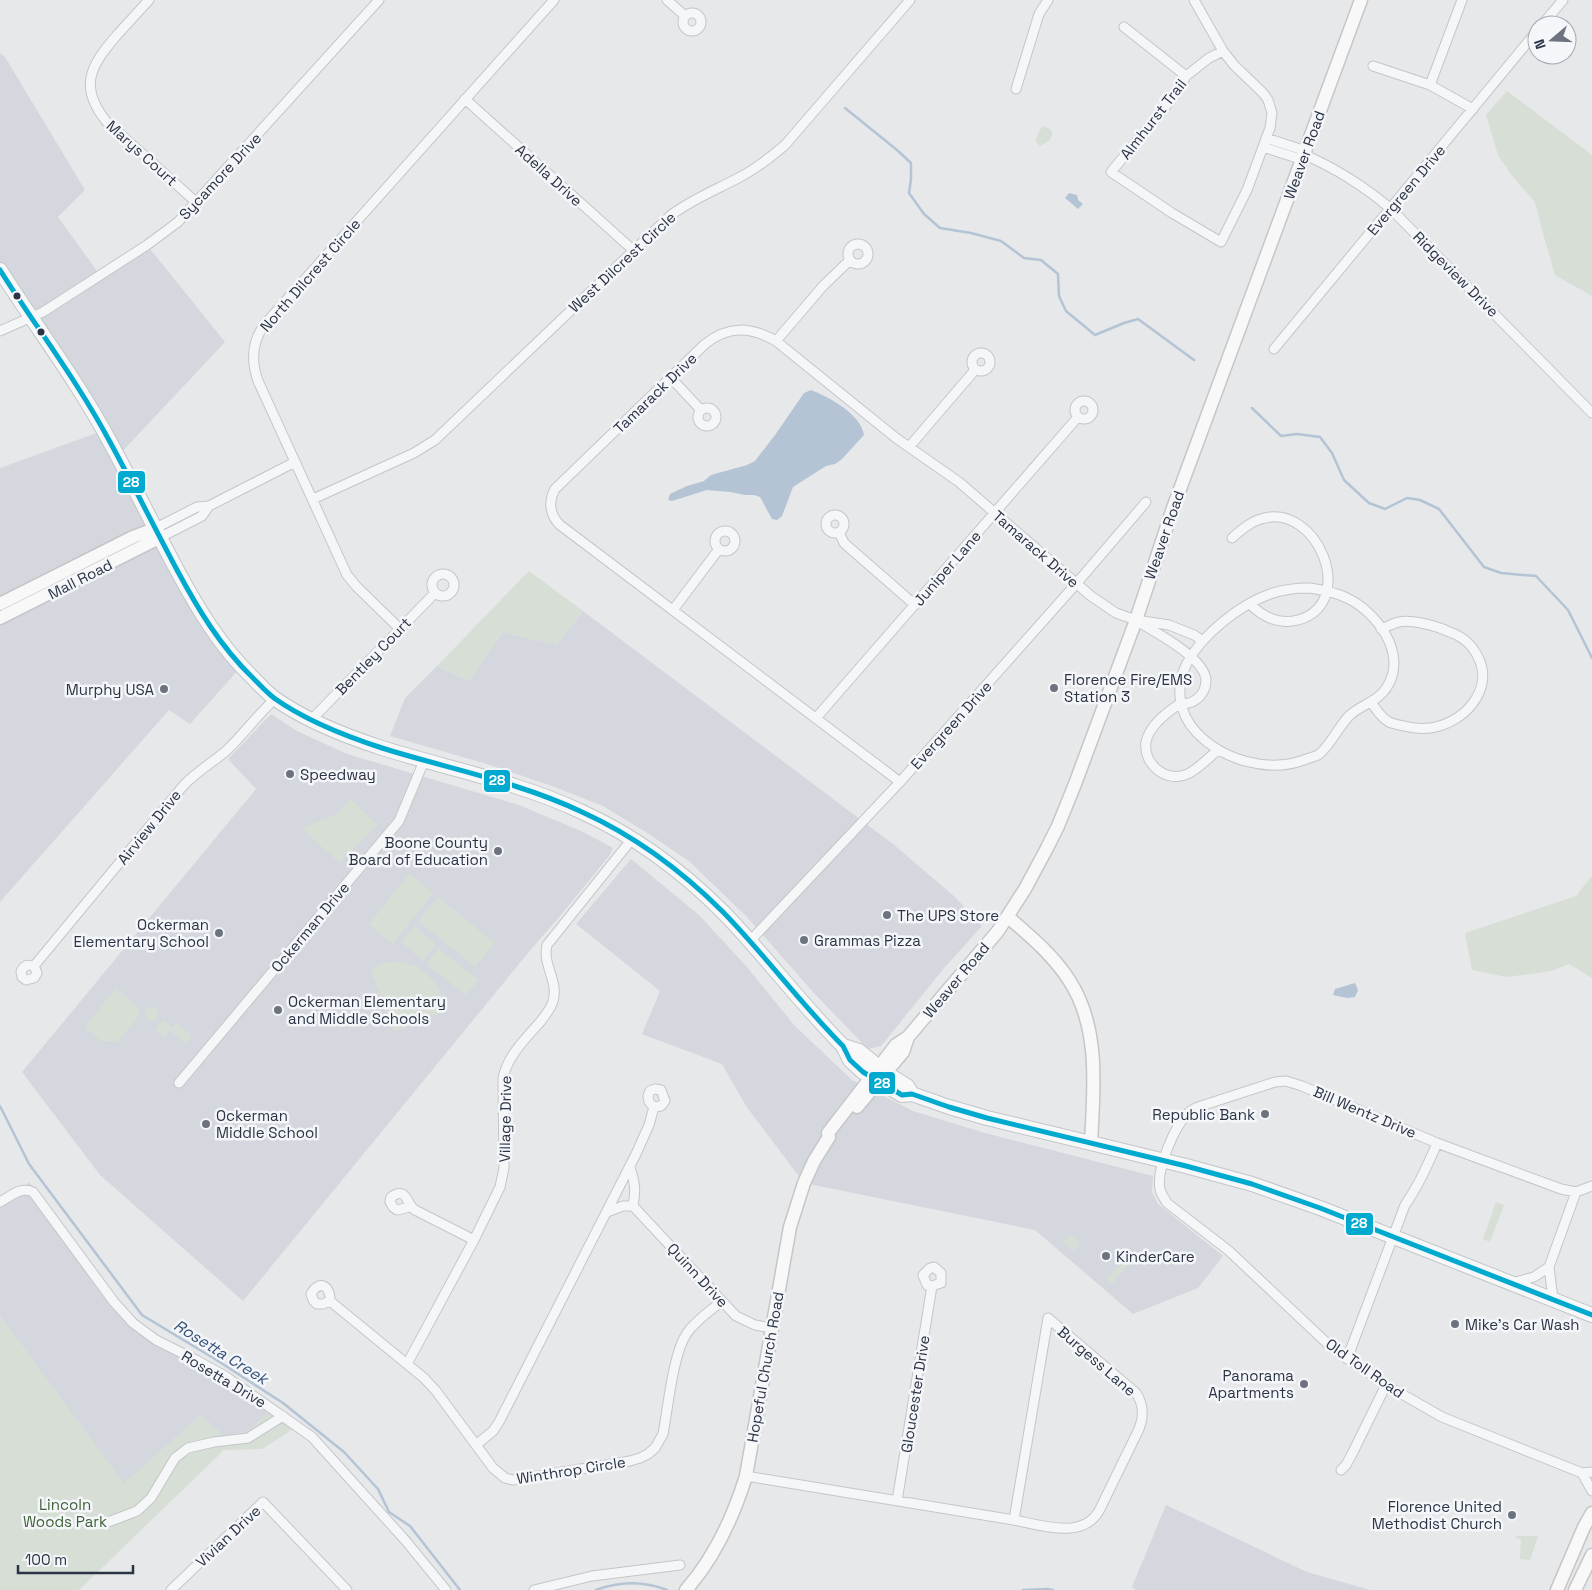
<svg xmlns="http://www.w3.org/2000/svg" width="1592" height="1590" font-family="'Space Grotesk',sans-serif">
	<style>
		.built { fill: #d4d7dd }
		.green { fill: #d6ded6 }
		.water { fill: #b4c4d5 }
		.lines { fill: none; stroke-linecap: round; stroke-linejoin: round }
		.stream { stroke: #b4c4d5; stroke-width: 2.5 }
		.minor-casing { stroke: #c4c6c8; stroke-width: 11 }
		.secondary-casing { stroke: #c4c6c8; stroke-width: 15 }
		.primary-casing { stroke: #c2c5c8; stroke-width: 16 }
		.minor { stroke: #f5f6f7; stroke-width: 9 }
		.secondary { stroke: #f8f8f8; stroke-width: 12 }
		.primary { stroke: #f8f8f8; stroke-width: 14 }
		.bus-1-casing { stroke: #f4f6f9; stroke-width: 9 }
		.bus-1 { stroke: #00a9ce; stroke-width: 5 }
		.bus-dot { fill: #2b3445; stroke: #f4f6f9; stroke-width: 2 }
		.poi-dot { fill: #6c737f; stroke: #f4f6f9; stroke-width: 2 }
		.labels { text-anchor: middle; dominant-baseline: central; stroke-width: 5; stroke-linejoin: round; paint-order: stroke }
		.street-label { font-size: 15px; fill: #2b3445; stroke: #f4f6f9 }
		.poi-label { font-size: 15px; fill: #2b3445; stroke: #f4f6f9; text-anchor: start }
		.park-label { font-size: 15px; fill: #3f6138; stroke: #f4f6f9 }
		.water-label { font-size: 16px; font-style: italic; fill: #34527a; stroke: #f4f6f9 }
		.line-badge { stroke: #f4f6f9; stroke-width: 2 }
		.badge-label { font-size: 14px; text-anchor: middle; font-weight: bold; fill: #fff }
	</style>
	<rect width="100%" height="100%" fill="#e6e8ea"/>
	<path class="built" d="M0,53L5,57L85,190L58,217L100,275L147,245L225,342L118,456L241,667L190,724L169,710L0,902V468L102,431L0,269Z
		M583,611L893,844L955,897L982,926L945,967L881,1046L868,1049L814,993L747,917L690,862L649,834L603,806L552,786L487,764L390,736L405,698L437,666L469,681L503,632L557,645Z
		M271,714L297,731L347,754L519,805L581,831L613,848L609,856L561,915L533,947L243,1301L100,1175L22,1072L256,789L228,759Z
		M631,859L699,915L747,967L794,1025L852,1080L913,1111L985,1133L1153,1176L1152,1192L1158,1204L1223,1256L1198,1288L1133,1314L1035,1230L804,1183L746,1106L722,1064L642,1034L660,991L576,924Z
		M29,1182L114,1302L133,1323L272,1409L248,1431L223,1436L201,1415L124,1484L0,1316V1202L25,1189Z
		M1166,1505L1307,1572L1370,1590H1136L1132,1587Z"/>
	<path class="green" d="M1507,91L1592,155V296L1555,275L1542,230L1535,202L1513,177L1498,155L1486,115Z
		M1044,126L1050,129L1053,134L1049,141L1040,146L1036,142C1037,135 1038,130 1044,126Z
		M529,571L583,611L557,645L503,632L469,681L437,666Z
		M351,799L377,825L340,863L301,828L337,814Z
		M409,874L433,893L393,944L369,924Z
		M1592,876V978L1569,964L1551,971L1507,977L1472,970L1465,933L1576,896Z
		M438,897L495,943L475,967L418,921Z
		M414,926L436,944L423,961L401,942Z
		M438,948L479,980L466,995L426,964Z
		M397,961L419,967L436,983L448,1010L394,1032L370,969L384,963Z
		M116,988L134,1003L140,1013L136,1020L118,1042L101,1041L85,1027Z
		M157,1007L158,1019L147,1020L145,1008Z
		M163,1020L172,1027L164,1037L155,1030Z
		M176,1023L192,1036L186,1044L170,1031Z
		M1496,1202L1504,1205L1490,1242L1483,1239Z
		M1071,1234L1081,1243L1074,1251L1063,1242Z
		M1124,1259L1129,1264L1112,1284L1107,1279Z
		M0,1316L124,1483L201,1415L223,1436L248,1431L272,1409L298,1426L262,1449L224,1450L79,1590H0Z
		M1516,1536H1538L1530,1560L1520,1559L1521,1539L1516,1538Z"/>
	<path class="water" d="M1069,193L1077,195L1078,200L1083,204L1078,209L1065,198Z
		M811,390C829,397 861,414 864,435L842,459L835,464L826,466L793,487L782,516L777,520L772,519L760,497L754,495H745L730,492L707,490L672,501L668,500L670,494L687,486L704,481L711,475L747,465L755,461L775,435L804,393Z
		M1355,983L1358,990L1355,997L1347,998L1333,995L1335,989Z"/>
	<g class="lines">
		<path class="stream" d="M845,108L897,150L911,163V179L909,193L924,214L940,228L971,233L1001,241L1024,258L1041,260L1058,274L1059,296L1066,311L1095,335L1124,323L1138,319L1194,360
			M1252,408L1281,436L1297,434L1320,437L1332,453L1344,480L1369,503L1385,509L1407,498L1420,500L1439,509L1484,567L1501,573L1536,576L1568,610L1592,658
			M0,1106L29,1164L142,1315L215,1359L283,1403L344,1452L378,1489L389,1512L410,1526L460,1590
			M596,1590C620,1581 644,1581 667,1590
			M1023,1590L1047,1589L1053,1590"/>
		<defs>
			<path id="minor" d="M149,0C138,12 128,23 117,35C91,65 78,86 106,121L197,203
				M667,0L685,16
				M1194,0L1223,51L1234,65L1263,93L1268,100L1272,113L1270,128L1247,190L1221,242L1172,213L1111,172L1170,101L1180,87L1186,76L1209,58L1223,51
				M683 22a9 9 0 1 1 18 0a9 9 0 1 1-18 0Z
				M1542,25L1563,0
				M1124,27L1186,76
				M1373,66L1430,85L1473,109
				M1430,85L1462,0
				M1016,89L1039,14L1048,0
				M465,99L633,250
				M1266,138L1306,151
				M1263,147L1303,160
				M1305,155C1337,169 1364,186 1391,209L1592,413
				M848 254a10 10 0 1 1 20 0a10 10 0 1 1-20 0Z
				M0,331L43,312L147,245L178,222L379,0
				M776,341L823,286L850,260
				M1274,349L1537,31
				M972 362a9 9 0 1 1 18 0a9 9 0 1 1-18 0Z
				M671,378L701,410
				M1075 410a9 9 0 1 1 18 0a9 9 0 1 1-18 0Z
				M698 417a9 9 0 1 1 18 0a9 9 0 1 1-18 0Z
				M909,447L975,370
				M313,499L414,453L435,440L671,215C694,198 716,190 740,177C757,168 771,157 785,145L910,0
				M826 524a9 9 0 1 1 18 0a9 9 0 1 1-18 0Z
				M154,529L197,507L209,506L295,462
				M715 541a10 10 0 1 1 20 0a10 10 0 1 1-20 0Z
				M839,532L844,543L915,605
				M159,538L202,516L209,506
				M1232,538C1241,530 1250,522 1261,519C1317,501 1359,603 1298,620C1279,625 1263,617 1250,604
				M432 585a11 11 0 1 1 22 0a11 11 0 1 1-22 0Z
				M1310,588C1323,590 1335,592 1347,598C1377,612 1408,654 1387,687C1378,702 1360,705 1349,716C1340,725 1327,750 1318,755C1314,757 1308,758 1304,760C1268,773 1223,760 1197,733C1178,713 1175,687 1187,663C1202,635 1239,605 1270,594C1283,589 1296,588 1310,588Z
				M673,610L719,549
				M1142,624C1159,634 1205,659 1206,680C1206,691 1199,700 1189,703C1185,704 1182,703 1178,705C1166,713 1149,727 1146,742C1143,763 1164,782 1185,775C1197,771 1208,758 1218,750
				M399,628L357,587L347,575L258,381C251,361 252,341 265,324L554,0
				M1371,702C1376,709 1381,718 1389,722C1393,724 1399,725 1404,726C1412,728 1421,729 1430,728C1463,724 1495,690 1478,657C1471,643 1462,636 1447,631C1437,626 1410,619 1399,622C1393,623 1387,627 1381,629
				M816,718L1078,417
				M311,720L435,593
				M900,782L560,525C550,515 548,502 555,489L705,344C729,325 751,327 776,341L896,438L959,482L1091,596L1116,613L1136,620L1169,625L1194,635L1203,641
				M749,942L900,782L1076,584L1146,502
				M34,966L37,973L34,978L26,980L22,977L21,971C25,965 27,964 34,966L183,786C196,772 212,763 226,751C243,735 257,715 275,699
				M179,1083L399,821L424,761
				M630,1168C635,1182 636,1191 633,1206
				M1592,1186L1576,1192L1561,1189L1437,1143L1302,1086L1286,1081L1275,1082L1198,1107C1194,1109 1191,1110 1188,1113C1174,1127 1156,1170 1160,1189C1161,1194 1164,1198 1167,1203L1228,1250L1330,1346L1386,1385L1442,1417L1582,1473L1592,1472
				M0,1202C11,1196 21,1186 33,1192L114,1302L133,1323L156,1340L196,1360L225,1376L312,1437L405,1540L446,1590
				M410,1207L397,1210L393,1207L390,1202L391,1197C407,1186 406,1204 415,1210L474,1240
				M607,1212L623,1206H633L736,1316L755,1325L772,1328
				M1512,1283L1534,1277L1549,1267
				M1553,1299L1549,1267L1576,1192
				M330,1301L323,1304H317L313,1300L311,1294C319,1279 331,1286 330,1301L424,1378L436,1391L493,1468L505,1478L513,1480L630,1461L640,1458L648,1454L655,1448L663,1434C668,1408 673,1353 687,1333C696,1320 710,1311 722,1301
				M1048,1318L1136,1393C1144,1405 1144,1416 1139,1429L1099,1511C1082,1540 1041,1525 1014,1520Z
				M1347,1359L1405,1205C1419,1185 1428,1165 1437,1143
				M407,1364L474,1240L500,1187L504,1168L503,1078C508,1055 526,1038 541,1021C545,1015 551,1009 553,1001C559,981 542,965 547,945L632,839
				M476,1445L493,1431L499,1422L636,1154L649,1125L654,1107L661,1106L665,1101L661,1090L655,1089L650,1091L648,1096L649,1102L654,1107
				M1341,1470L1346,1465L1353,1452L1386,1385
				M1582,1473L1592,1491
				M746,1476L1014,1520
				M897,1501L932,1286L941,1283V1273L934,1267L930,1268L923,1275L927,1285L932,1286
				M108,1522L137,1511L151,1498L175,1458L188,1448L214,1442L248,1438L283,1416
				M171,1590L263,1502L347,1590
				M534,1590L592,1576L680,1565"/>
			<path id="secondary" d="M0,604L133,537L154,529
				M0,618L159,538
				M1008,917C1030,936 1053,955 1069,980C1100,1027 1094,1088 1091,1142
				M857,1107L903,1052L908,1037
				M686,1590C715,1557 733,1518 746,1476L790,1227L804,1183L814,1161L829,1137L828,1133L896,1045L908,1037L998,931L1025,889L1047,848L1058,826L1075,784L1136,620L1173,508L1361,0
				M1557,1590L1584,1527L1592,1513
				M1575,1590L1592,1555"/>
			<path id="primary" d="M0,270C36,327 78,382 110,442C133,484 154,527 177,570C198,609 220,646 252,677C259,684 266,692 274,698C306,721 345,736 382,748C449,769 519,782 582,812C635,836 682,871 723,912C765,955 801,1004 843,1046L850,1060L863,1072L902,1095L912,1094L949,1107L987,1118L1186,1166L1252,1184L1320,1208L1592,1315
				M843,1046L859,1051L886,1073L907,1086L912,1094"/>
		</defs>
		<use href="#minor" class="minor-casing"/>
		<use href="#secondary" class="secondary-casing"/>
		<use href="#primary" class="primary-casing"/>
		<use href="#minor" class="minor"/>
		<use href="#secondary" class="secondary"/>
		<use href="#primary" class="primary"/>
		<defs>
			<path id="bus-1" d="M0,270C36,327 78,382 110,442C133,484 154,527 177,570C198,609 220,646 252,677C259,684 266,692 274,698C306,721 345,736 382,748C449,769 519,782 582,812C635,836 682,871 723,912C765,955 801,1004 843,1046L850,1060L863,1072L902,1095L912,1094L949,1107L987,1118L1186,1166L1252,1184L1320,1208L1592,1315"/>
		</defs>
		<use href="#bus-1" class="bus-1-casing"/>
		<use href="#bus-1" class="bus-1"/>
	</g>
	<g class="bus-dot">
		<circle cx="17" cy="296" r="4.5"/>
		<circle cx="41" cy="332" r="4.5"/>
	</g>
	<g class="poi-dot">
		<circle cx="1054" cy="688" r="5"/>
		<circle cx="164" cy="689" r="5"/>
		<circle cx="290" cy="774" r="5"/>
		<circle cx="498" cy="851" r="5"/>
		<circle cx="887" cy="915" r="5"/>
		<circle cx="219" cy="933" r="5"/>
		<circle cx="804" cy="940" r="5"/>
		<circle cx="278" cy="1010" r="5"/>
		<circle cx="1265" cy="1114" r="5"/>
		<circle cx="206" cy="1124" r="5"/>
		<circle cx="1106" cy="1256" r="5"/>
		<circle cx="1455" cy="1324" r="5"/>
		<circle cx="1304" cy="1384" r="5"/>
		<circle cx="1512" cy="1515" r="5"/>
	</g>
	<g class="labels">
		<g class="street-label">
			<text transform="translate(1153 119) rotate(-52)">Almhurst Trail</text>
			<text transform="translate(142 153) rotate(42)">Marys Court</text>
			<text transform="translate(1304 155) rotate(-70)">Weaver Road</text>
			<text transform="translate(549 175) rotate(42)">Adella Drive</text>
			<text transform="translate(220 176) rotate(-47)">Sycamore Drive</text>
			<text transform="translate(1406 190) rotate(-50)">Evergreen Drive</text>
			<text transform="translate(622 262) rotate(-43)">West Dilcrest Circle</text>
			<text transform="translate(1456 274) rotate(45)">Ridgeview Drive</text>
			<text transform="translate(310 275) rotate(-49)">North Dilcrest Circle</text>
			<text transform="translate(655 393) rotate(-44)">Tamarack Drive</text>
			<text transform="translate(1164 535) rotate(-71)">Weaver Road</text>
			<text transform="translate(1036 549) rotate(41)">Tamarack Drive</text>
			<text transform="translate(947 568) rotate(-49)">Juniper Lane</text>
			<text transform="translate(80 579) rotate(-27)">Mall Road</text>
			<text transform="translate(373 656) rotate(-46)">Bentley Court</text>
			<text transform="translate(951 725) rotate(-48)">Evergreen Drive</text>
			<text transform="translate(149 827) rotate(-51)">Airview Drive</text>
			<text transform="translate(310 927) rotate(-50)">Ockerman Drive</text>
			<text transform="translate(956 980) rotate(-50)">Weaver Road</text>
			<text transform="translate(1365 1112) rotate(23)">Bill Wentz Drive</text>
			<text transform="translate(505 1119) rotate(-89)">Village Drive</text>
			<text transform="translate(698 1275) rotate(47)">Quinn Drive</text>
			<text transform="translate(1097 1361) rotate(41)">Burgess Lane</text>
			<text transform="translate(765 1367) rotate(-80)">Hopeful Church Road</text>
			<text transform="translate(1365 1368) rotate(35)">Old Toll Road</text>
			<text transform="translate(224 1379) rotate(31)">Rosetta Drive</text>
			<text transform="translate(915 1394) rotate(-81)">Gloucester Drive</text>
			<text transform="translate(571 1470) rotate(-9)">Winthrop Circle</text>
			<text transform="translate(228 1536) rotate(-43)">Vivian Drive</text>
		</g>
		<g class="poi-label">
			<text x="1064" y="679">Florence Fire/EMS<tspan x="1064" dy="17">Station 3</tspan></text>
			<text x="154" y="689" text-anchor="end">Murphy USA</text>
			<text x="300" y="774">Speedway</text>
			<text x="488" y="842" text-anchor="end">Boone County<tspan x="488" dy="17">Board of Education</tspan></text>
			<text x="897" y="915">The UPS Store</text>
			<text x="209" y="924" text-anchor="end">Ockerman<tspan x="209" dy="17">Elementary School</tspan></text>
			<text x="814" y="940">Grammas Pizza</text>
			<text x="288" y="1001">Ockerman Elementary<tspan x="288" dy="17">and Middle Schools</tspan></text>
			<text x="1255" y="1114" text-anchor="end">Republic Bank</text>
			<text x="216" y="1115">Ockerman<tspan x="216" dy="17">Middle School</tspan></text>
			<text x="1116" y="1256">KinderCare</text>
			<text x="1465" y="1324">Mike's Car Wash</text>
			<text x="1294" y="1375" text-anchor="end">Panorama<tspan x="1294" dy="17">Apartments</tspan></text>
			<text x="1502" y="1506" text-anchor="end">Florence United<tspan x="1502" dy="17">Methodist Church</tspan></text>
		</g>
		<g class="park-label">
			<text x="65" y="1504">Lincoln<tspan x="65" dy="17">Woods Park</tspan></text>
		</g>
		<g class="water-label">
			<text transform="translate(221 1352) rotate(32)">Rosetta Creek</text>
		</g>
	</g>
	<g class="line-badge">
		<rect x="117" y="470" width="29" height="24" rx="5" fill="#00a9ce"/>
		<rect x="483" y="769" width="28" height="24" rx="5" fill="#00a9ce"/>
		<rect x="868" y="1071" width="28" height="24" rx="5" fill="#00a9ce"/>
		<rect x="1345" y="1212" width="29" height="24" rx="5" fill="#00a9ce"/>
	</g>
	<g class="badge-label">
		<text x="131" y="487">28</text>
		<text x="497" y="785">28</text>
		<text x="882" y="1088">28</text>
		<text x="1359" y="1228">28</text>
	</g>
	<g transform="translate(1552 40) rotate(251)"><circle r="24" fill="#f4f6f9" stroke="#a4a8b1"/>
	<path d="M0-4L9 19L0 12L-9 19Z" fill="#6c737f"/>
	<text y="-8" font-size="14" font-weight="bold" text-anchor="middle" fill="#2b3445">N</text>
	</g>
	<path d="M18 1565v8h115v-8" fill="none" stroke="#2b3445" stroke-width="2.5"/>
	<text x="25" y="1565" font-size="15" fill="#2b3445" stroke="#f4f6f9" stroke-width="4" paint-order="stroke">100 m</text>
</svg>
